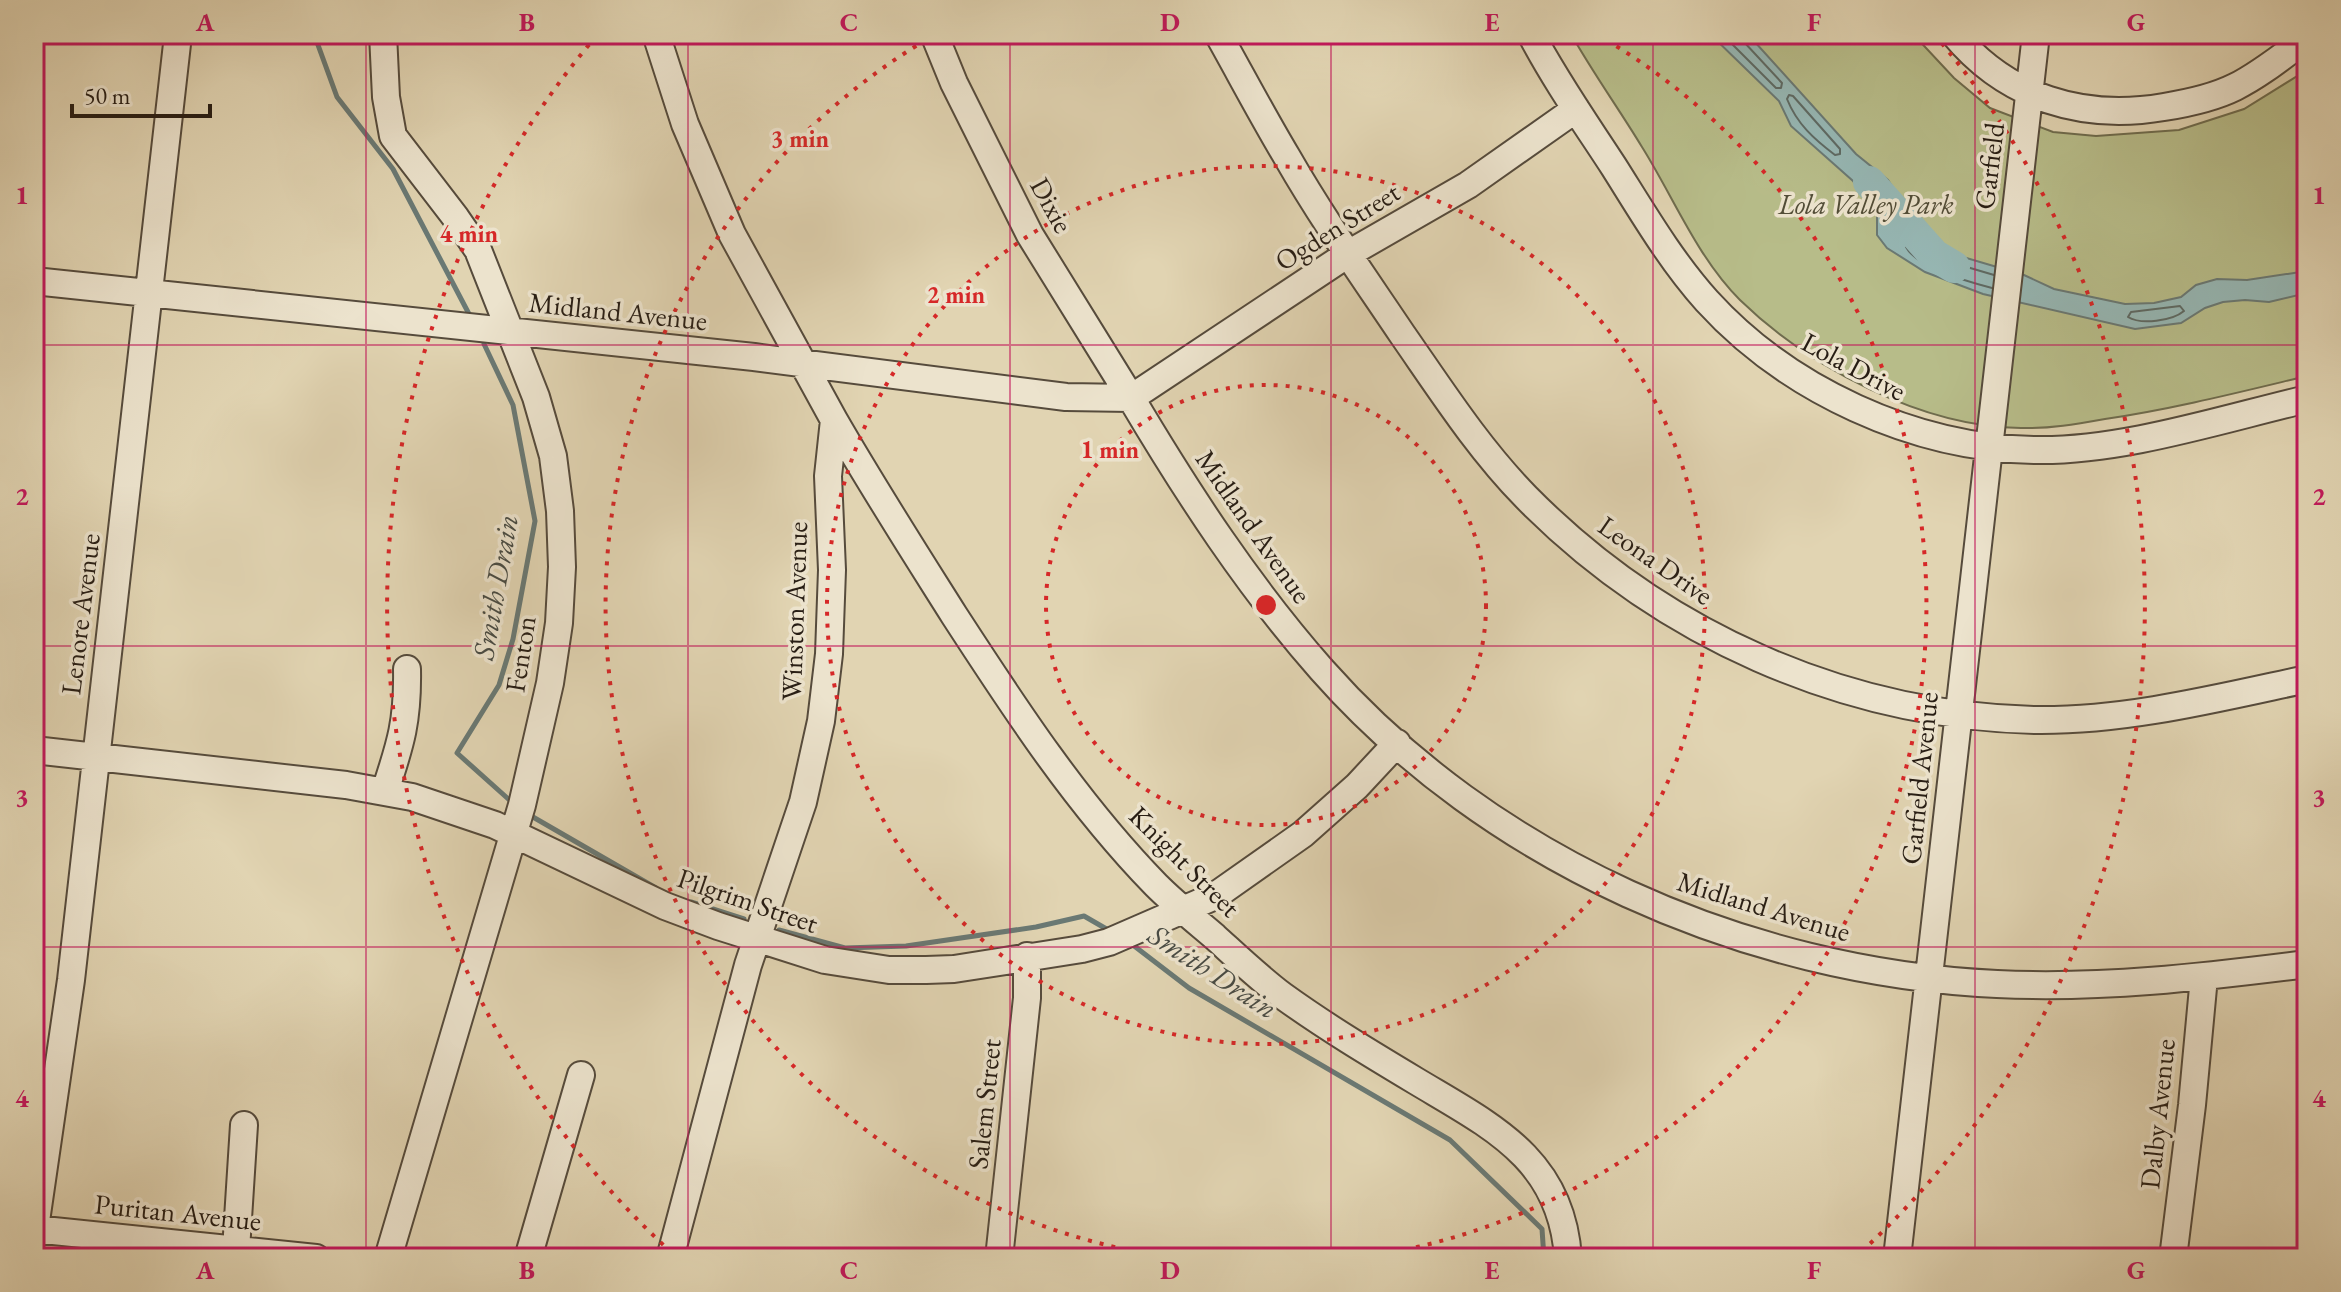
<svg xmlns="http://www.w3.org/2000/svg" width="2341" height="1292" font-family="'EB Garamond',serif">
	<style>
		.green { fill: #b7bc89; stroke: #6f6c4e; stroke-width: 2 }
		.water { fill: #96b7b4; stroke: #6a7974; stroke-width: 2 }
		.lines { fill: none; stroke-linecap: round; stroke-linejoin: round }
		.shore { stroke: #5e6a64; stroke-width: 2 }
		.stream { stroke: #6a7974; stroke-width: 5 }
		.river { stroke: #96b7b4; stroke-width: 32 }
		.minor-casing { stroke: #564b3c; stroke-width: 30 }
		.minor { stroke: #ece3cd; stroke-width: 26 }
		.grid { fill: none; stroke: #c2185b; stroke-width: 2; stroke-opacity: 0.55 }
		.ring { fill: none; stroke: #d62828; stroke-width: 4; stroke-dasharray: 4 8 }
		.labels { text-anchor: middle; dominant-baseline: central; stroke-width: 7; stroke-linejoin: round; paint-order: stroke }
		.street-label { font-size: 28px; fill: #271d14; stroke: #ece3cd }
		.park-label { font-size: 28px; font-style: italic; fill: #524d37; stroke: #ece3cd }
		.water-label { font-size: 30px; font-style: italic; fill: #484b44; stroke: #ece3cd }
		.centre { fill: #d62828; stroke: #ece3cd; stroke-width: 4 }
		.ring-label { font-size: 24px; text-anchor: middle; font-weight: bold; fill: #d62828; stroke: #ece3cd; stroke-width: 7; stroke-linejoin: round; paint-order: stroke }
		.neatline { fill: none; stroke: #c2185b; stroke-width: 3 }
		.grid-label { font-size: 26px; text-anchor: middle; font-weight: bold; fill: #c2185b }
	</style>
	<rect width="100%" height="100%" fill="#e1d4b2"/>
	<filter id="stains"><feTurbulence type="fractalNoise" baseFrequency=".0025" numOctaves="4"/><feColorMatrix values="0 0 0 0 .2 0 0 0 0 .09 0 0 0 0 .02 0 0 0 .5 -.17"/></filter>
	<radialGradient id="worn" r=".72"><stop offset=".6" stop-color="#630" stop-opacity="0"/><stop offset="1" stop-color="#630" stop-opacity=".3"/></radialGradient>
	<path class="green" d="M1571,34H1913L1954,78L1990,108L2053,132L2096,136L2179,130L2244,109L2307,70V376C2240,392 2173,409 2105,419C2077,424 2049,429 2021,428C1922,427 1810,368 1740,300C1697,257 1674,198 1642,147C1619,109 1593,73 1571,34Z"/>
	<path class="water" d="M1710,34H1747L1754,41L1856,154L1888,180L1895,191L1896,220L1904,232L1936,249L2024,275L2054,289L2125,304L2154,303L2181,297L2196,285L2217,279L2247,280L2307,271V293L2269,302L2245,300L2223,302L2205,308L2181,323L2135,329L1983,294L1925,272L1887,248L1877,235V210L1853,181L1791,126L1779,101Z"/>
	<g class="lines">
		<path class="shore" d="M1722,34L1776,88H1781L1782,83L1744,42L1742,34
			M1789,95L1793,96L1840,149V154L1835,155C1814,139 1797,124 1787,99Z
			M1860,171L1865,170L1887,194L1886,201H1880L1859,176Z
			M1992,288C1969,282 1917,268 1906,247L1911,244L1933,257L1994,275
			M2180,306L2184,311C2172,321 2141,325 2128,317L2131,312Z"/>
		<path class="stream" d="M314,34L337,97L393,169L469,314
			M484,344L513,405L535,521L513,639L499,685L457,753L515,805
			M526,813L656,888
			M691,902L744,919
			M779,930L845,948L906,946L1036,927L1084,916L1110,931
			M1129,942L1189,988L1450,1140L1542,1229L1544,1258"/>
		<path class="river" d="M1869,182L1934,255L1954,267"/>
		<defs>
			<path id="minor" d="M383,34L386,97L393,136L456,218L478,250L536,397L553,456L560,511L562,567L559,623L550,683L522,805L388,1258
				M656,34L685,124L732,234L834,420L828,476L832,570L829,654L821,721L803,802L748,965L670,1258
				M934,34L954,83L1030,235L1131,398L1348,254L1468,185L1576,109
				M1218,34C1241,75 1263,117 1287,157C1322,218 1363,276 1402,334C1441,390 1478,448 1526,497C1660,633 1843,716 2036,720C2127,721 2218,698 2307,679
				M1531,34C1555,80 1586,124 1614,167C1643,213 1671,261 1707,301C1788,390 1914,448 2034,450C2121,452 2222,419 2307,399
				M1954,34C2007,98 2083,121 2164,107C2189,103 2213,98 2235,87C2261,74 2284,55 2307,38
				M34,281L754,357L1066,397L1131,398C1188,494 1248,586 1322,670C1490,860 1745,972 1997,984C2101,989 2204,977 2307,964
				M834,420C872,486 913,550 954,615C1015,709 1077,804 1156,885C1175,904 1195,920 1215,937C1237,957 1259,978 1283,996C1326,1027 1371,1054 1416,1081C1491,1126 1562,1159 1568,1258
				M34,750L346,785L412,797L495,825L665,906L718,926L825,960L889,970H926L954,969L1082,949L1109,942L1215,896L1303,834L1357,786L1397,743
				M385,791C401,743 408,720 407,669
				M34,1229L316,1258
				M34,1235L71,980L177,44
				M236,1250L244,1125
				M528,1258L581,1075
				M999,1258L1027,998V956
				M1897,1258L2036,34
				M2173,1258L2192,1105L2204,977"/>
		</defs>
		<use href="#minor" class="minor-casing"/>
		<use href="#minor" class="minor"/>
	</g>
	<path class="grid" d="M366,34V1258M688,34V1258M1010,34V1258M1331,34V1258M1653,34V1258M1975,34V1258M34,345H2307M34,646H2307M34,947H2307"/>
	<g class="ring">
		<circle cx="1266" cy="605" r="220"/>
		<circle cx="1266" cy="605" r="439"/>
		<path d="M1174 1258A659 659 0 0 1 936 34M1596 34A659 659 0 0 1 1358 1258"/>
		<path d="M672 1253A879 879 0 0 1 598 34M1934 34A879 879 0 0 1 1860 1253"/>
	</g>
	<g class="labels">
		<g class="street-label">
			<text transform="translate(1989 166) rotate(-83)">Garfield</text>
			<text transform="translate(1052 205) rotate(61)">Dixie</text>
			<text transform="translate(1337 226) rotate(-32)">Ogden Street</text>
			<text transform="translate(618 311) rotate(6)">Midland Avenue</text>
			<text transform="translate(1854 366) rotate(28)">Lola Drive</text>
			<text transform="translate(1254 526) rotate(55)">Midland Avenue</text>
			<text transform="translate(1656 560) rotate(35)">Leona Drive</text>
			<text transform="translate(794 611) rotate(-88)">Winston Avenue</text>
			<text transform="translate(80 614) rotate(-83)">Lenore Avenue</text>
			<text transform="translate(520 654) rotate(-81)">Fenton</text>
			<text transform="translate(1919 778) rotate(-84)">Garfield Avenue</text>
			<text transform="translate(1185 861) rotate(45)">Knight Street</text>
			<text transform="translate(748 900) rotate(19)">Pilgrim Street</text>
			<text transform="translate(1764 906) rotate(17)">Midland Avenue</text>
			<text transform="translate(984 1104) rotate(-84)">Salem Street</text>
			<text transform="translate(2157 1114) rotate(-84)">Dalby Avenue</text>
			<text transform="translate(178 1212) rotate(6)">Puritan Avenue</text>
		</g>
		<g class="park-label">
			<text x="1866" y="204">Lola Valley Park</text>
		</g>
		<g class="water-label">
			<text transform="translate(495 587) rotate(-80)">Smith Drain</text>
			<text transform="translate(1213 971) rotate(33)">Smith Drain</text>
		</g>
	</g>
	<circle cx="1266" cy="605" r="12" class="centre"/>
	<g class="ring-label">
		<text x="800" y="147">3 min</text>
		<text x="469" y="242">4 min</text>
		<text x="956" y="303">2 min</text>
		<text x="1110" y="458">1 min</text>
	</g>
	<rect width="2341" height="1292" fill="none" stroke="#e1d4b2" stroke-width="88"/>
	<path d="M72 104v12h138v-12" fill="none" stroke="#271d14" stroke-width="4"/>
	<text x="84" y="104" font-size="24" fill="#271d14" stroke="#ece3cd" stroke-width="6" paint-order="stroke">50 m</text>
	<rect x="44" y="44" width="2253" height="1204" class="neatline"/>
	<g class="grid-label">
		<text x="205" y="31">A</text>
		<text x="527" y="31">B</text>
		<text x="849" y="31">C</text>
		<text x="1170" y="31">D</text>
		<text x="1492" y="31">E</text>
		<text x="1814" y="31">F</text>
		<text x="2136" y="31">G</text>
		<text x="22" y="204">1</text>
		<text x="2319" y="204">1</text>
		<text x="22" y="505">2</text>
		<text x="2319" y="505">2</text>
		<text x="22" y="806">3</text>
		<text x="2319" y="806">3</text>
		<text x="22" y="1107">4</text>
		<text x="2319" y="1107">4</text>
		<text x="205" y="1279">A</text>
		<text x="527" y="1279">B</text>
		<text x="849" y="1279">C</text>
		<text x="1170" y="1279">D</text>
		<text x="1492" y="1279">E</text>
		<text x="1814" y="1279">F</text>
		<text x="2136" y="1279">G</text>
	</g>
	<rect width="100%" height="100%" filter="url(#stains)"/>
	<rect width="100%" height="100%" fill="url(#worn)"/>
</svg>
